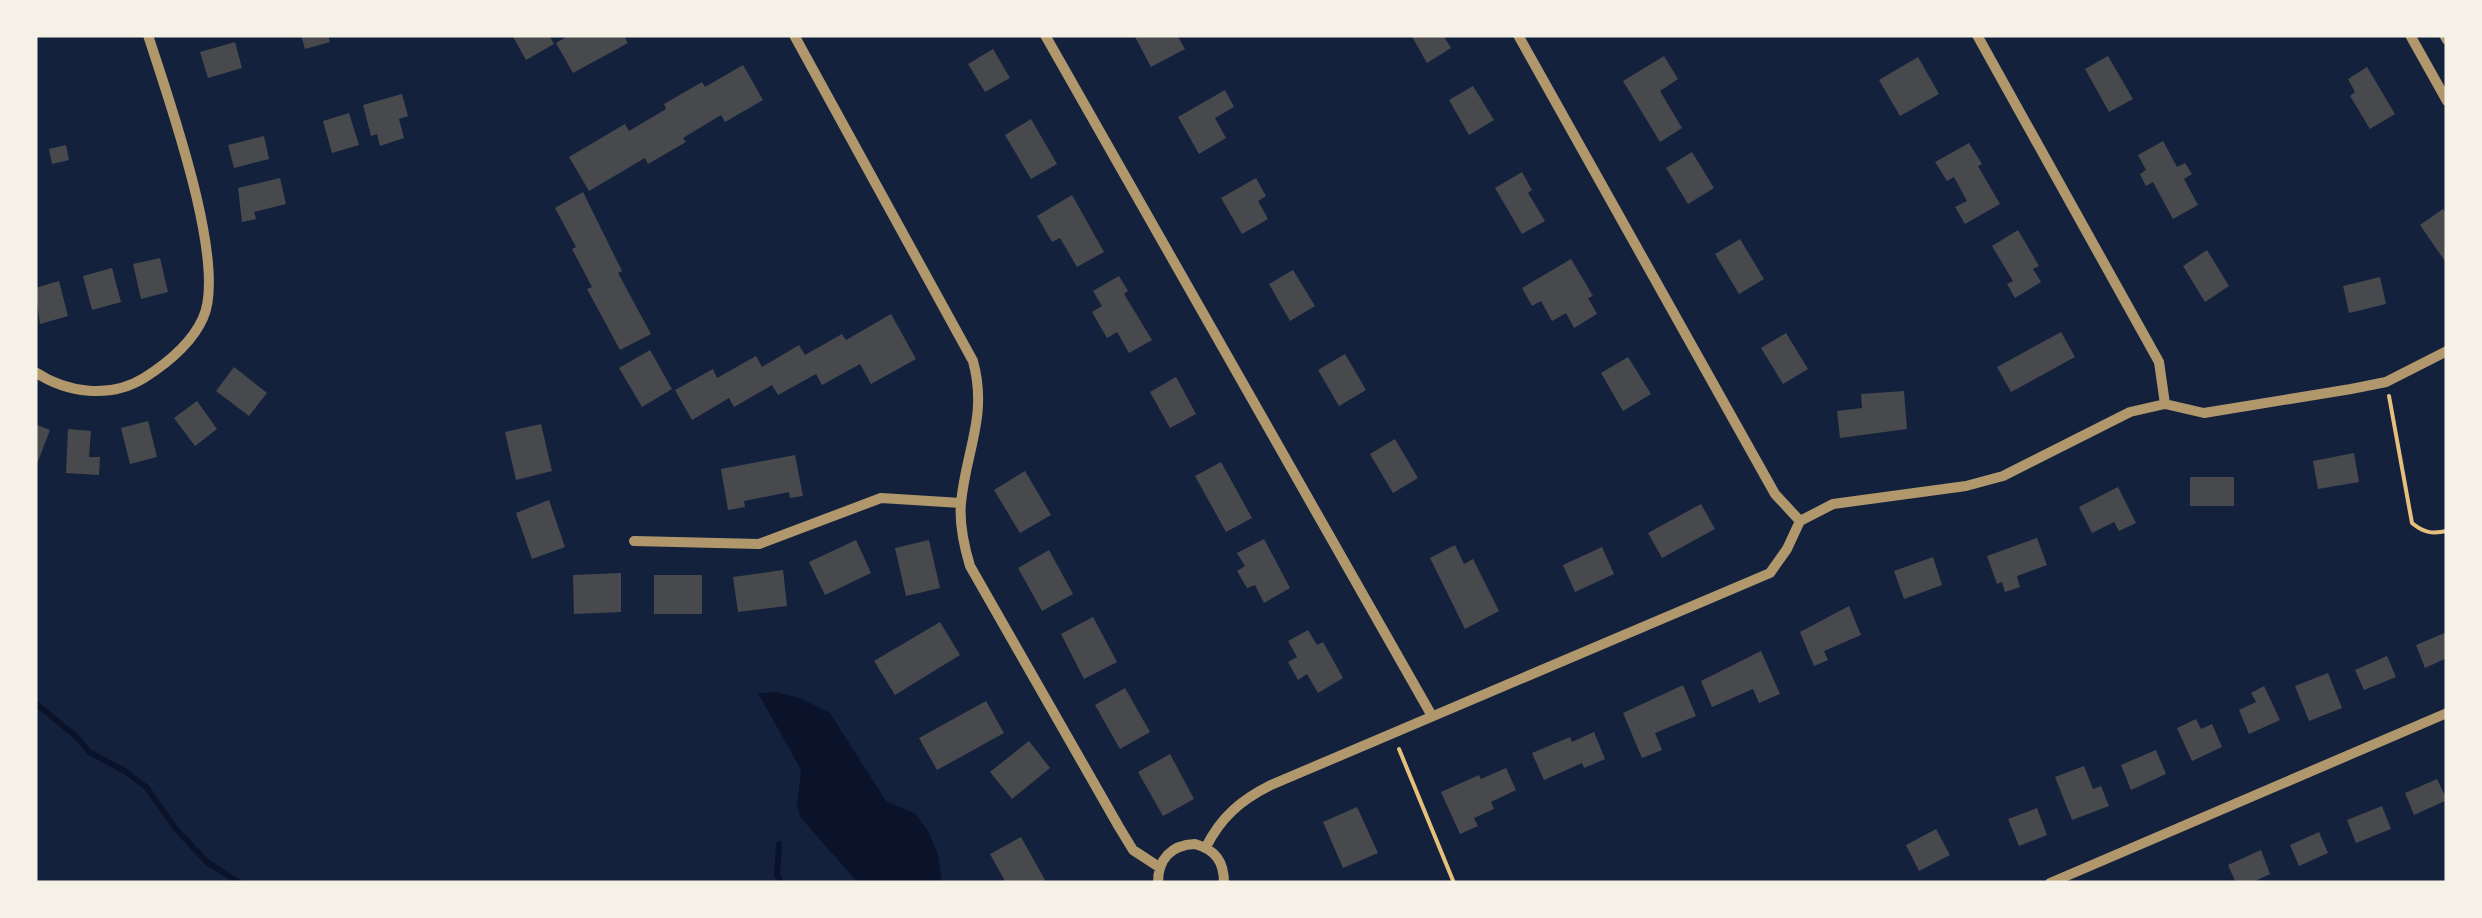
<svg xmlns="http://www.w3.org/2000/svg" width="2482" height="918" font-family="'Titillium Web',sans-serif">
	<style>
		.water { fill: #0b132b }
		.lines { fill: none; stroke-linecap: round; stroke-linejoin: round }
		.stream { stroke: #0b132b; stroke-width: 6 }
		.building { fill: #48494c }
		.path { stroke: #e5c07b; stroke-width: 4 }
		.minor { stroke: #b1986c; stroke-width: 10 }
	</style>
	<rect width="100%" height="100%" fill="#14213d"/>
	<path class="water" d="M776,692L800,698L830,713L886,801L916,814L929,833L938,854L942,883H858L800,817L797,805L801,770L758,693Z"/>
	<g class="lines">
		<path class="stream" d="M35,703L77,737L89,752L125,771L147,788L176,829L207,862L240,883
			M779,844L777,875L782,883"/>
	</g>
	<path class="building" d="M301,35H328L330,42L305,49Z
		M512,35H549L554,44L526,60Z
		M570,35H632L625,38L628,43L573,73L556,43Z
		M1134,35H1177L1185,49L1151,67Z
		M1411,35H1443L1451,48L1427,63Z
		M235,42L242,68L208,78L200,52Z
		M993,49L1010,78L985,92L968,64Z
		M1664,56L1678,79L1660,91L1682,128L1660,142L1623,81Z
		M2108,56L2133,99L2109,112L2085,69Z
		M1918,57L1939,94L1900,116L1879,80Z
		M743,65L763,100L725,122L721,115L683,138L686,142L648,164L645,158L589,191L569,157L625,124L629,131L666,109L664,104L702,82L705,87Z
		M2367,67L2395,114L2370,129L2350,96L2355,92L2348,79Z
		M1473,86L1494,120L1469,135L1449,100Z
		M1225,90L1234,107L1215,118L1226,138L1199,154L1178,117Z
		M402,94L408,116L399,119L404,138L380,146L377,134L371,136L363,105Z
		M349,113L359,145L332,153L323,121Z
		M1031,119L1057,164L1031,179L1005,135Z
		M264,136L269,159L234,168L228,145Z
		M2163,141L2177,167L2185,163L2192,174L2184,179L2198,205L2173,219L2153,182L2146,186L2140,174L2146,170L2138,155Z
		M1969,143L1982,164L1978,166L2000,204L1965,224L1955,207L1967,201L1954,177L1947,181L1935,162Z
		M66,145L69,160L52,164L49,149Z
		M1692,152L1714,188L1688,204L1666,168Z
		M1522,172L1532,190L1528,193L1545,221L1522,234L1495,188Z
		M280,178L286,204L254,212L256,219L242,222L238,188Z
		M1256,178L1266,196L1258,201L1268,219L1242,234L1221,198Z
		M583,192L622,271L618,273L651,334L620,350L587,289L592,287L572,249L576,247L555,208Z
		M1072,195L1104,252L1077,267L1060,238L1052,242L1037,216Z
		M2443,209L2447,214V264L2420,225Z
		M2018,230L2039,266L2033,269L2041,282L2015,298L2007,284L2013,281L1992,246Z
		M1740,239L1764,279L1739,294L1715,254Z
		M2207,250L2229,286L2205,302L2183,266Z
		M160,258L168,292L141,299L133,264Z
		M1571,259L1593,296L1588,298L1597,314L1574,328L1566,313L1552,321L1541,301L1532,306L1522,288Z
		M112,268L121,302L92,310L83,276Z
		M1293,270L1315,306L1290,321L1269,284Z
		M1119,276L1128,291L1124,294L1152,340L1129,353L1117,332L1107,338L1092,312L1102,306L1093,291Z
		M2380,277L2386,304L2349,313L2343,286Z
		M59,281L68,316L40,324L35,288Z
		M891,314L916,359L871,384L860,364L822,385L816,374L778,395L772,385L734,407L729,398L692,420L675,390L713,369L717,378L756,356L762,367L799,345L805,355L842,334L846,340Z
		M2061,332L2075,357L2011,392L1997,367Z
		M1786,333L1808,369L1783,384L1761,348Z
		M650,350L672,389L642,407L619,368Z
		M1345,354L1366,390L1339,406L1318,370Z
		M1628,357L1651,394L1623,411L1601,373Z
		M234,367L267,393L249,416L216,391Z
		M1176,377L1196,414L1170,428L1150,392Z
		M1904,391L1907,429L1840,438L1837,411L1862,408L1861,394Z
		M197,401L217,429L195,446L174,418Z
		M148,421L157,457L130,464L121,428Z
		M35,424L50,430L35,469Z
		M541,424L552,471L516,480L505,432Z
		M68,429L91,431L89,457H100L99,475L66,473Z
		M1395,439L1418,478L1393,493L1370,454Z
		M2354,453L2359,482L2318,489L2313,461Z
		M795,455L803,496L790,498L789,492L744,501L745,507L728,510L721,469Z
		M1221,462L1252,518L1226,532L1195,476Z
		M1025,471L1051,515L1020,533L994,490Z
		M2190,477H2234V506H2190Z
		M2118,487L2136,523L2119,531L2114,522L2092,533L2079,507Z
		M549,500L565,547L532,559L516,513Z
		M1701,504L1715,529L1662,558L1648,533Z
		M2037,538L2047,565L2017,576L2020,587L2005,592L2002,582L1997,584L1987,556Z
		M1264,539L1290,588L1264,603L1255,585L1247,588L1237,571L1245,566L1237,553Z
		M856,540L871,573L825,595L809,562Z
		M929,540L940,588L906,596L895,548Z
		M1455,545L1464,564L1473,559L1499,611L1465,629L1430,558Z
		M1602,547L1614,574L1575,592L1563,565Z
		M1049,550L1073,594L1042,611L1018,568Z
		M1933,557L1942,585L1904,599L1894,571Z
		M783,570L787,606L738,612L733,577Z
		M621,573V612L574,614L573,575Z
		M654,575H702V614H654Z
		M1849,606L1861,635L1824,651L1828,660L1814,666L1800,632Z
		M1093,617L1117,662L1084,679L1061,634Z
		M940,622L960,655L895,695L874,661Z
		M1308,630L1317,645L1323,642L1343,678L1318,693L1307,674L1298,680L1288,662L1297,657L1288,641Z
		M2447,632V658L2425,668L2416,645Z
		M1761,651L1780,694L1759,703L1753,689L1712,707L1701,681Z
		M2387,656L2396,677L2364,690L2355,670Z
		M2328,673L2342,708L2309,721L2295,686Z
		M1683,685L1696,716L1655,733L1662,750L1642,758L1623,713Z
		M2264,686L2280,720L2249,734L2239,710L2256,702L2251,693Z
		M1125,688L1150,732L1120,749L1095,705Z
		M986,701L1004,733L937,770L919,738Z
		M2196,719L2201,729L2212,724L2222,747L2192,761L2177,728Z
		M1594,732L1605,759L1584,768L1582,763L1544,780L1532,753L1570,737L1572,742Z
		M1029,741L1050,768L1012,799L990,772Z
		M2156,750L2166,774L2131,790L2121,765Z
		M1170,754L1194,799L1163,816L1138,772Z
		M2084,766L2093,789L2101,786L2109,806L2072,820L2055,777Z
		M1506,768L1516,790L1491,802L1494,809L1474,818L1478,826L1460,834L1441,792L1479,775L1481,779Z
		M2437,779L2447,800L2414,815L2405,793Z
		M2382,806L2391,829L2356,843L2347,820Z
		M1357,807L1378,853L1343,868L1323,822Z
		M2037,808L2047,835L2019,846L2008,819Z
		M1936,829L1950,855L1919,871L1906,845Z
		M2319,832L2328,853L2299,866L2290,845Z
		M1021,837L1045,880L1040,883H1006L990,854Z
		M2261,850L2270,874L2251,883H2236L2228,865Z"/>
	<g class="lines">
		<path class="path" d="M2389,396L2412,523C2424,533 2432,534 2447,531
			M1399,749L1454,883"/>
		<path class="minor" d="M794,35L973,361C988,416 966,450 961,503C959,524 964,546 970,566L1119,827L1133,850L1159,867
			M1045,35L1432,716
			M1518,35L1775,494L1800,521
			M1977,35L2159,362L2165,404
			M2410,35L2447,101
			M2444,35L2447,40
			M35,372C67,393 110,399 144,378C166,364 192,343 203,318C228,264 167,95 148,35
			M634,541L759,544L881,498L961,503
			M1206,847C1221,817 1241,800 1271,785L1770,573L1787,549L1800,521L1833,504L1966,486L2003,476L2130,412L2165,404L2204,413L2351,389L2386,382L2447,351
			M1158,883C1158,859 1171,845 1195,844C1216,850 1224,862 1224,883
			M2050,883L2447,713"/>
	</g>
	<rect width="2482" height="918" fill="none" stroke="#f6f1e7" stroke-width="75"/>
</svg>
